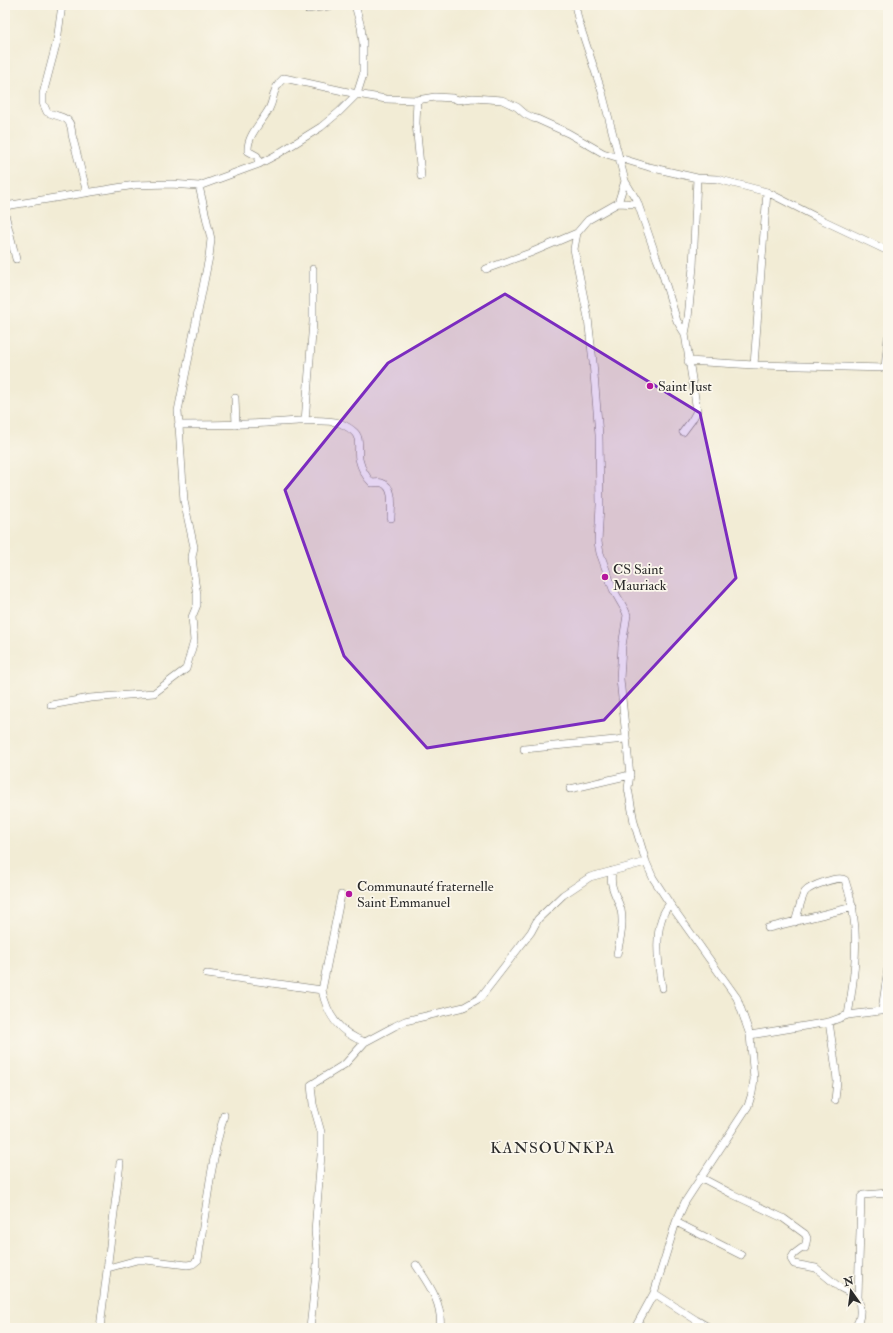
<svg xmlns="http://www.w3.org/2000/svg" width="893" height="1333" viewBox="0 0 893 1333" font-family="'IM FELL Double Pica',serif">
<style>
.lines{fill:none;stroke-linecap:round;stroke-linejoin:round}
.minor-casing{stroke:#716f66;stroke-width:8}
.minor{stroke:#fff;stroke-width:7}
.marked{fill:#7b2cbf;fill-opacity:0.2;stroke:#7b2cbf;stroke-width:3;stroke-linejoin:round}
.poi-dot{fill:#b5179e;stroke:#fbf7ec;stroke-width:1.5}
.labels{text-anchor:middle;stroke-width:3.5;stroke-linejoin:round;paint-order:stroke}
.poi-label{font-size:14px;fill:#2b2b2b;stroke:#fbf7ec;text-anchor:start}
.quarter-label{font-size:16px;letter-spacing:1px;fill:#2b2b2b;stroke:#fbf7ec}
</style>
<rect width="100%" height="100%" fill="#fbf7ec"/>
<filter id="ink" filterUnits="userSpaceOnUse"><feTurbulence type="fractalNoise" baseFrequency=".025" numOctaves="2"/><feDisplacementMap in="SourceGraphic" scale="8" xChannelSelector="R" yChannelSelector="G"/><feConvolveMatrix kernelMatrix="1 2 1 2 8 2 1 2 1" color-interpolation-filters="sRGB"/></filter>
<filter id="wash" filterUnits="userSpaceOnUse"><feTurbulence type="fractalNoise" baseFrequency=".012" numOctaves="4" result="noise"/><feDisplacementMap in="SourceGraphic" scale="16" xChannelSelector="R" yChannelSelector="G"/><feGaussianBlur stdDeviation="0.9" result="paint"/><feColorMatrix in="noise" values="0 0 0 0 0 0 0 0 0 0 0 0 0 0 0 0 0 1.4 0 .05"/><feComposite in="paint" operator="in"/></filter>
<g filter="url(#wash)">
<rect width="100%" height="100%" fill="#f2ecd5"/>
</g>
<g filter="url(#ink)">
<g class="lines">
<g class="minor-casing">
<path id="minor" d="M62 5 57 41 43 94V103L47 112C62 119 71 114 72 135L87 193
M304 5 307 9 337 5
M575 5 579 23 602 92 625 181 637 201 657 259 661 269 677 321 685 334
M417 100 416 123 421 176
M259 164 257 156 248 151C247 135 262 122 269 109 275 97 272 88 284 78L357 94 386 99 417 100 435 97 453 98 458 100 473 98 502 100 517 107 525 114 533 118 537 119 568 133 603 153 649 167 697 178 717 179 767 192 816 217 888 251
M618 203 625 181
M5 206 135 185 171 184 199 186 259 164 276 155 321 127 339 112 357 94 363 75V43L361 27 355 5
M5 214 16 259
M577 233 574 249 588 318 593 362 599 435 600 505 598 542 600 553 613 589 625 610 627 615 622 646 620 679 630 775 628 788 634 822 646 862 653 878 670 904 737 998 750 1035 754 1079 752 1093 748 1106 685 1202 676 1222 654 1293 635 1328
M486 269 530 253 577 233 588 220 618 203 638 204
M688 361 754 365 888 368
M754 365 767 192
M885 368 888 338
M235 398 236 425
M305 421 313 322V269
M178 425C208 425 237 425 267 423 287 422 321 418 340 423 342 424 351 429 353 431 362 437 357 450 359 459 361 468 366 477 372 483 375 483 379 482 382 483 395 487 391 508 391 518
M683 432 692 420 697 411 685 334 688 318 693 267 697 178
M51 705 90 698 154 693 186 669 194 641 192 617 197 605V594L195 583 192 557 194 547 184 501 178 411 209 257 211 239 199 186
M524 749 625 739
M570 789 630 775
M612 871C609 889 617 895 621 910 624 925 620 939 617 954
M341 895 322 990C327 1015 339 1033 365 1042
M795 922C798 914 801 898 805 892 810 886 839 875 845 880 861 924 856 969 848 1015
M768 928 853 907
M207 974 322 990
M662 988C658 965 652 923 670 904
M882 1010 888 968
M829 1022 836 1070 837 1081 835 1100
M750 1035 829 1022 848 1015 888 1010
M700 1177 732 1194 783 1218 805 1234 807 1238 805 1248H802L794 1254 791 1259 794 1264 816 1268 839 1287 858 1297C861 1308 862 1320 854 1328
M676 1222 741 1255
M416 1265C429 1285 443 1303 440 1328
M108 1268 137 1260H146L187 1265 193 1264 198 1260 210 1180 217 1142 224 1115
M654 1293 696 1320 710 1328
M858 1297 861 1197 863 1195 888 1193
M100 1328C107 1273 113 1218 120 1163
M310 1328 317 1265V1251L315 1231 321 1155V1132L313 1104 311 1085 345 1064 365 1042 395 1026 405 1021 464 1007 480 998 531 932 538 919 563 895 590 877 646 862
M886 1328H888"/>
</g>
<use href="#minor" class="minor"/>
</g>
</g>
<path class="marked" d="M505 294 700 413 736 578 604 720 427 748 344 656 285 490 388 363Z"/>
<g class="poi-dot">
<circle cx="650" cy="386" r="4"/>
<circle cx="605" cy="577" r="4"/>
<circle cx="349" cy="894" r="4"/>
</g>
<g class="labels">
<g class="poi-label">
<text x="658" y="391">Saint Just</text>
<text x="613" y="574">CS Saint<tspan x="613" dy="16">Mauriack</tspan></text>
<text x="357" y="891">Communauté fraternelle<tspan x="357" dy="16">Saint Emmanuel</tspan></text>
</g>
<g class="quarter-label">
<text x="553" y="1153">KANSOUNKPA</text>
</g>
</g>
<rect width="893" height="1333" fill="none" stroke="#fbf7ec" stroke-width="20"/>
<g transform="translate(851 1291) rotate(346)" stroke="#fbf7ec" stroke-width="3" paint-order="stroke">
<path d="M0-3L7 15L0 10L-7 15Z" fill="#2b2b2b"/>
<text y="-6" font-size="11" font-weight="bold" text-anchor="middle" fill="#2b2b2b">N</text>
</g>
</svg>
